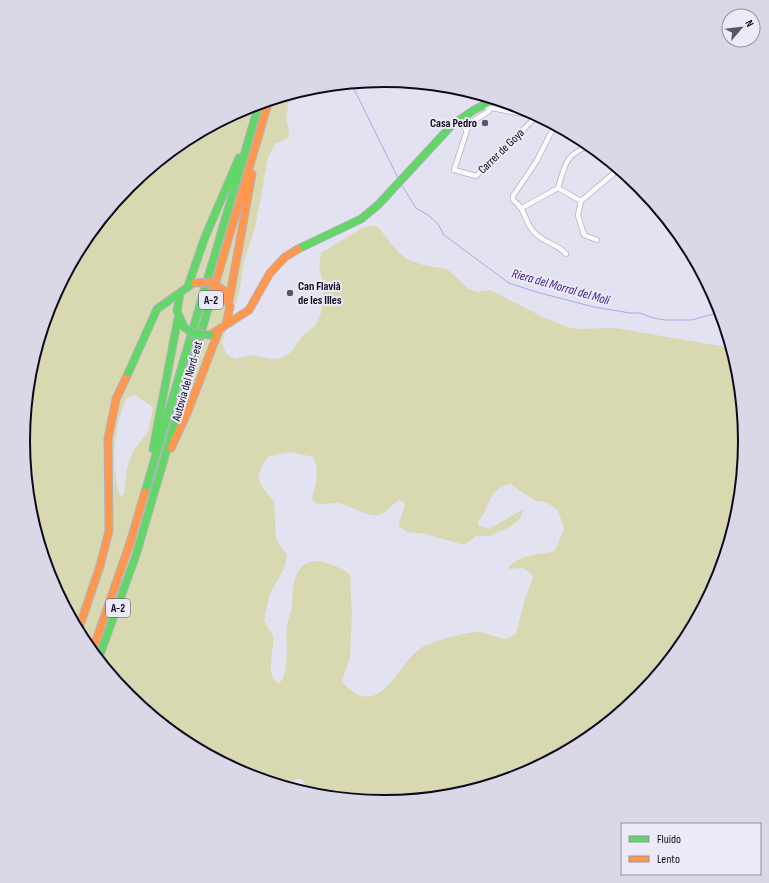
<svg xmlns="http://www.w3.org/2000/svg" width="769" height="883" viewBox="0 0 769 883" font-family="'Sofia Sans Condensed',sans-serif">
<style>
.green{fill:#d8d9b1;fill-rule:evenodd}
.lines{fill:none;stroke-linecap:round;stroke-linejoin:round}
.stream{stroke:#b0a5ea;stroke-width:1}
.street-casing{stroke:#b3b0c2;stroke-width:6}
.fast-casing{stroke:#b3b0c2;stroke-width:9}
.slow-casing{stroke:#b3b0c2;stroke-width:9}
.street{stroke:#fbfbfd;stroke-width:4.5}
.fast{stroke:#63d668;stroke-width:7}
.slow{stroke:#ff974d;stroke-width:7}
.fast-bridge-casing{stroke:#b3b0c2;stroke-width:9;stroke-linecap:butt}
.slow-bridge-casing{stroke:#b3b0c2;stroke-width:9;stroke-linecap:butt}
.fast-bridge{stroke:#63d668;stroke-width:7}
.slow-bridge{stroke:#ff974d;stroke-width:7}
.poi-dot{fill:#585568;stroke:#eceaf8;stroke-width:1.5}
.labels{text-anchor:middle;stroke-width:4;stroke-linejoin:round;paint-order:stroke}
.shield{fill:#eceaf8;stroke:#504c5f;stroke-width:1}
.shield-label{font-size:11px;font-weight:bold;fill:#0d091e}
.poi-label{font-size:12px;font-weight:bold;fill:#0d091e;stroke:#eceaf8;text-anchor:end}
.street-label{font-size:12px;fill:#0d091e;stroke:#eceaf8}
.water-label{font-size:13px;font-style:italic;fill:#42208c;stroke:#eceaf8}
.rim{fill:none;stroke:#0d091e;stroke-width:2}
</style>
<rect width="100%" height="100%" fill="#e3e2f0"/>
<path class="green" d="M290 94 286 119 289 132V137L275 144 268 157 255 228 244 261 239 294 222 342 226 354 235 359 252 355 271 359 281 358 290 353 303 335 315 326 321 313 324 288 319 267 321 253 364 227 374 226 378 227 398 252 407 259 423 265 447 269 469 289 477 292 490 290 545 318 567 327 578 329 615 328 732 348 739 371 746 442 739 512 718 580 685 643 640 697 585 742 523 776 455 796 384 803 314 796 311 795 303 781 300 778 290 782 286 787 246 775 183 742 129 697 84 642 50 580 30 512 23 441 30 371 51 303 84 240 129 186 184 141 246 107ZM135 395 153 407 148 432 133 451 127 469 124 494 120 496C110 466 114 428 126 399ZM291 452 313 457C320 471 316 484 312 499 319 509 327 502 337 503 346 504 371 518 379 515 387 512 392 504 399 500L404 503 405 507 399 521V526L407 532 426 534 464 545 476 536H490L510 527 519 520 524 509 489 529 479 526 478 522C490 508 488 487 511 484L523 493 536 501 546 502 558 510 564 529 555 551C540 555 517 554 508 569L523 568 531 574 533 578 525 598 516 634 507 639C497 638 487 632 477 632 466 632 430 642 421 648 402 659 386 706 359 695 352 692 346 687 342 681L350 657 352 613 350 575C346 570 329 563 323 562 295 557 293 583 292 604 292 611 288 618 287 625 285 639 291 676 278 684 264 672 275 652 273 637 272 631 266 626 264 620L270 594 284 568 287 555 276 539 274 501 262 487 258 477 263 464 269 456Z"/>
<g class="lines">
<path class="stream" d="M351 83 398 178
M401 184 416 208 428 215 438 224 444 235 509 283 536 292 594 307 630 313H640L653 318 665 320H691L721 312"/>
<g class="street-casing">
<path id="street" d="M486 107 541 117
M489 111 469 124 454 170 476 176 537 116
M555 125 536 162 513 196V200C527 210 524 223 535 233 544 243 558 244 566 254
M466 131 464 124 467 115
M558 188C566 163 564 156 590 145
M522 208 558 188 581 201
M597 240 584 235 578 215 581 201 619 169"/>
</g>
<g class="fast-casing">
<path id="fast" d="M298 249 361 219 378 205 452 125 474 110 495 99
M188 286 205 237 239 158
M180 294 177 311 184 327
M126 378 157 309 192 284
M153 449 178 318
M145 492 259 104
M98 660 136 555 210 302"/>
</g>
<g class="slow-casing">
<path id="slow" d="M223 290 230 307 226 324
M229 301 252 174
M210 302 269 100
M210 335 249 310 270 273 285 257 298 249
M171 448 188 411 219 330
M78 631 100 566 109 531 108 439 116 399 126 378
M92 652 130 543 145 492"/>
</g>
<use href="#street" class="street"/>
<use href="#fast" class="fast"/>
<use href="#slow" class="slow"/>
<g class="fast-bridge-casing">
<path id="fast-bridge" d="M184 327 192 333 210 335"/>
</g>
<g class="slow-bridge-casing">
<path id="slow-bridge" d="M195 283 211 282 223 290"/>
</g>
<use href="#fast-bridge" class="fast-bridge"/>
<use href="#slow-bridge" class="slow-bridge"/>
</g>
<g class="poi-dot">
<circle cx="485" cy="123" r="4"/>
<circle cx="290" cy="293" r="4"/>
</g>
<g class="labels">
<g class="shield">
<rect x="199" y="291" width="24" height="18" rx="3"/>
<rect x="106" y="599" width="24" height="18" rx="3"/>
</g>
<g class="shield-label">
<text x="211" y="304">A-2</text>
<text x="118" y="612">A-2</text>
</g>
<g class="poi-label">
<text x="477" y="127">Casa Pedro</text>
<text x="298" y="290" text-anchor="start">Can Flavià<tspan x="298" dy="14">de les Illes</tspan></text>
</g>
<g class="street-label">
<text transform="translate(501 151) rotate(-44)" y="4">Carrer de Goya</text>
<text transform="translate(187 381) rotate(-74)" y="4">Autovia del Nord-est</text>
</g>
<g class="water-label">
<text transform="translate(561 286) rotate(16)" y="5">Riera del Morral del Molí</text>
</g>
</g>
<path d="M0 0H769V883H0ZM30 441a354 354 0 1 1 708 0a354 354 0 1 1-708 0Z" fill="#dad8e7" fill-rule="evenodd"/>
<path class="rim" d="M30 441a354 354 0 1 1 708 0a354 354 0 1 1-708 0Z"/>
<rect x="621" y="823" width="140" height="52" fill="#eceaf8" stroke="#9390a1"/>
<rect x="629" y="836" width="20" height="6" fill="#63d668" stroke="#9390a1"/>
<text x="657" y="843" font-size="12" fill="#0d091e">Fluido</text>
<rect x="629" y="856" width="20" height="6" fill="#ff974d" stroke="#9390a1"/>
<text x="657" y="863" font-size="12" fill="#0d091e">Lento</text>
<g transform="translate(741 28) rotate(62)"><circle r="19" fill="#eceaf8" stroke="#9390a1"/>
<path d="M0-3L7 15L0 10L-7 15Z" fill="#585568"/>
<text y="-6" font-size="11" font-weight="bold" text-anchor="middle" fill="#0d091e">N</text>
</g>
</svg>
